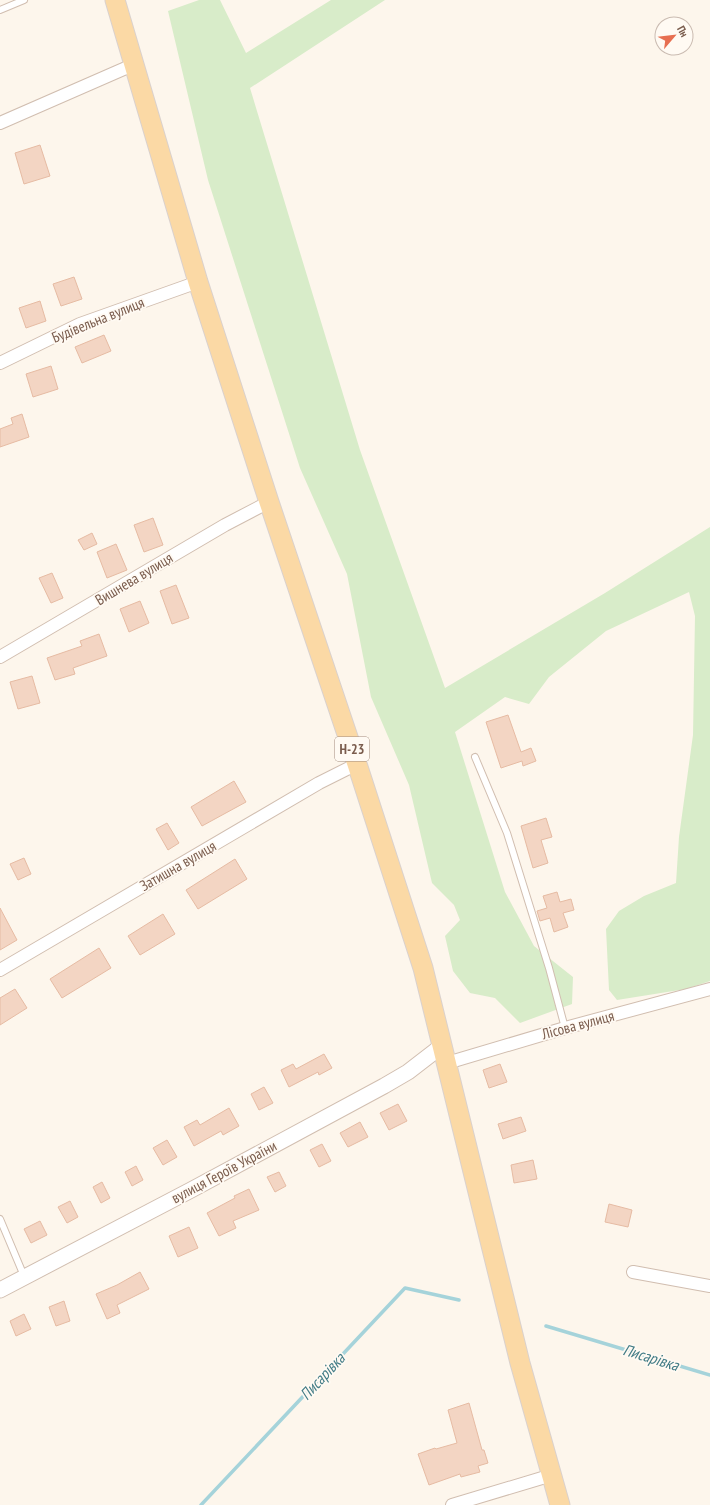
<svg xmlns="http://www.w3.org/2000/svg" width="710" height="1505" viewBox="0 0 710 1505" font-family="'PT Sans Narrow',sans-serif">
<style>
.green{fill:#d8ecc9}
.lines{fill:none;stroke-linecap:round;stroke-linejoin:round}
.stream{stroke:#a5d3da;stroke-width:3.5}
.building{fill:#f3d5c3;stroke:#e6bba3}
.service-casing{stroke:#d1beb0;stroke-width:8}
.minor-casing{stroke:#d1beb0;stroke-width:14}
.tertiary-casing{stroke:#d1beb0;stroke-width:17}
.primary-casing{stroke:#dad1cd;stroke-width:21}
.service{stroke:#fff;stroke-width:6}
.minor{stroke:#fff;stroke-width:12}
.tertiary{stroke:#fff;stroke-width:15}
.primary{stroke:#fbd9a5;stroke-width:19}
.labels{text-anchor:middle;stroke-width:3.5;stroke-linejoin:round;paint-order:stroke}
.shield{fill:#fffaf3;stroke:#a28b7f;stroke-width:1}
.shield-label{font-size:14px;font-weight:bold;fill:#7a5c4d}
.street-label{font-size:15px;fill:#7a5c4d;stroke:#fffaf3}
.water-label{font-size:16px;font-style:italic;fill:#437c86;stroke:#fffaf3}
</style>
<rect width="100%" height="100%" fill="#fdf6ec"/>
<path class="green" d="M199 0H220L246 53 331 0H385L250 88 360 450 445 688 605 593 710 527V981L686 989 617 1000 609 990 606 929 619 911 644 896 676 883 679 837 693 735 695 616 689 592 606 631 549 677 529 704 505 697 455 732 505 892 534 946 573 977 572 1004 520 1023 495 998 470 993 453 971 445 936 460 920 454 905 432 883 409 785 371 697 347 574 300 468 208 180 168 11Z"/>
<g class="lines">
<path class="stream" d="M546 1326 710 1375
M201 1505 405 1288 459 1300"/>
</g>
<path class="building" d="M40 145 50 176 24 184 15 153Z
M74 277 82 299 61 306 53 284Z
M40 301 46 321 26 328 19 308Z
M104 335 111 351 82 363 75 347Z
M51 366 58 389 33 397 26 374Z
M22 414 29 437 0 447V429L13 424 11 418Z
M153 518 163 545 144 552 134 525Z
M92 533 97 544 84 550 78 540Z
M116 544 127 570 107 578 97 552Z
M52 573 63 598 51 603 39 578Z
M176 585 189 618 172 624 160 591Z
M140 601 149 623 129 632 120 609Z
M99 634 107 656 73 668 75 674 55 680 47 658 82 646 80 641Z
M32 676 40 703 18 709 10 682Z
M508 715 521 752 531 748 536 761 523 766 522 761 501 768 486 722Z
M234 781 246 802 202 826 191 807Z
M546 818 552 837 541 840 548 863 533 868 521 826Z
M167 823 179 843 168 850 156 829Z
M24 858 31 874 18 880 10 864Z
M235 859 247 879 198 909 186 890Z
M557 892 560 902 571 899 574 910 563 913 568 927 554 932 550 918 540 921 537 911 547 908 543 896Z
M0 908 17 940 0 950Z
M163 914 175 934 140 955 128 936Z
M99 948 111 968 62 998 50 979Z
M15 989 27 1008 0 1025V998Z
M324 1054 332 1068 319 1075 318 1072 289 1087 281 1070 293 1064 296 1069Z
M500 1064 507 1082 489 1088 483 1070Z
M264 1087 273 1103 259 1110 251 1094Z
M398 1104 407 1121 389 1130 380 1113Z
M229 1108 239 1126 223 1135 221 1131 194 1146 184 1127 197 1120 200 1125Z
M521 1117 526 1131 503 1139 498 1124Z
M360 1122 368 1137 348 1147 340 1133Z
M167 1140 177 1157 163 1165 153 1148Z
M322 1144 331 1161 319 1167 310 1150Z
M533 1160 537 1179 514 1183 511 1165Z
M136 1166 143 1180 132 1186 125 1172Z
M279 1172 286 1186 275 1192 267 1177Z
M102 1182 110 1198 101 1203 93 1187Z
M249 1189 259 1210 233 1221 236 1228 219 1236 207 1213 235 1198 234 1196Z
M70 1201 78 1217 67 1223 58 1207Z
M609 1204 632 1210 628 1227 605 1222Z
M40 1221 47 1235 31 1243 24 1229Z
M189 1227 198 1248 178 1257 169 1236Z
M140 1272 149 1289 117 1305 120 1313 107 1319 96 1294 117 1285Z
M64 1301 70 1321 56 1326 49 1307Z
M24 1314 31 1329 16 1336 10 1321Z
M469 1403 482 1450H484L488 1463 478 1466 480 1472 461 1477 460 1474 429 1485 418 1454 435 1448 436 1449 457 1443 448 1410Z"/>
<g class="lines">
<g class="service-casing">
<path id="service" d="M0 10 24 0
M475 757 507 833 549 968 565 1028
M0 1219 24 1276"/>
</g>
<g class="minor-casing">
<path id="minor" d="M0 123 135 64
M0 363 80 324 198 282
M0 657 225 525 269 502
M0 970 319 783 357 764
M447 1063 565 1028 710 989
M633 1272 710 1286
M452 1505 552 1475"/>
</g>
<g class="tertiary-casing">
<path id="tertiary" d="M0 1290 191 1190 384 1086 408 1072 443 1045"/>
</g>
<g class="primary-casing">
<path id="primary" d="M115 0 198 282 269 502 357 764 423 968 520 1363 560 1505"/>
</g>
<use href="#service" class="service"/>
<use href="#minor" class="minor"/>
<use href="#tertiary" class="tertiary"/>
<use href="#primary" class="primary"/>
</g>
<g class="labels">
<rect class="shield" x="335" y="737" width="34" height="24" rx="3"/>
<g class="shield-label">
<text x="352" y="754">Н-23</text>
</g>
<g class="street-label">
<text transform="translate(98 320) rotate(-22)" y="5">Будівельна вулиця</text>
<text transform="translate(134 579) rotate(-31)" y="5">Вишнева вулиця</text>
<text transform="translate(178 866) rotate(-30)" y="5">Затишна вулиця</text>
<text transform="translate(578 1025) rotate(-15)" y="5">Лісова вулиця</text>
<text transform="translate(224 1172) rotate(-28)" y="5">вулиця Героїв України</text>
</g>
<g class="water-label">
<text transform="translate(651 1357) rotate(17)" y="6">Писарівка</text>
<text transform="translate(322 1376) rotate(-47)" y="6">Писарівка</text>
</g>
</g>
<g transform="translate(674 36) rotate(62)"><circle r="19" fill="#fffaf3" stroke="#cabbb1"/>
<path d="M0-3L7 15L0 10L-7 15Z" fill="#e76f51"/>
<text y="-6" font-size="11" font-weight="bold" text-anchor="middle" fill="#7a5c4d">Пн</text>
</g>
</svg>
